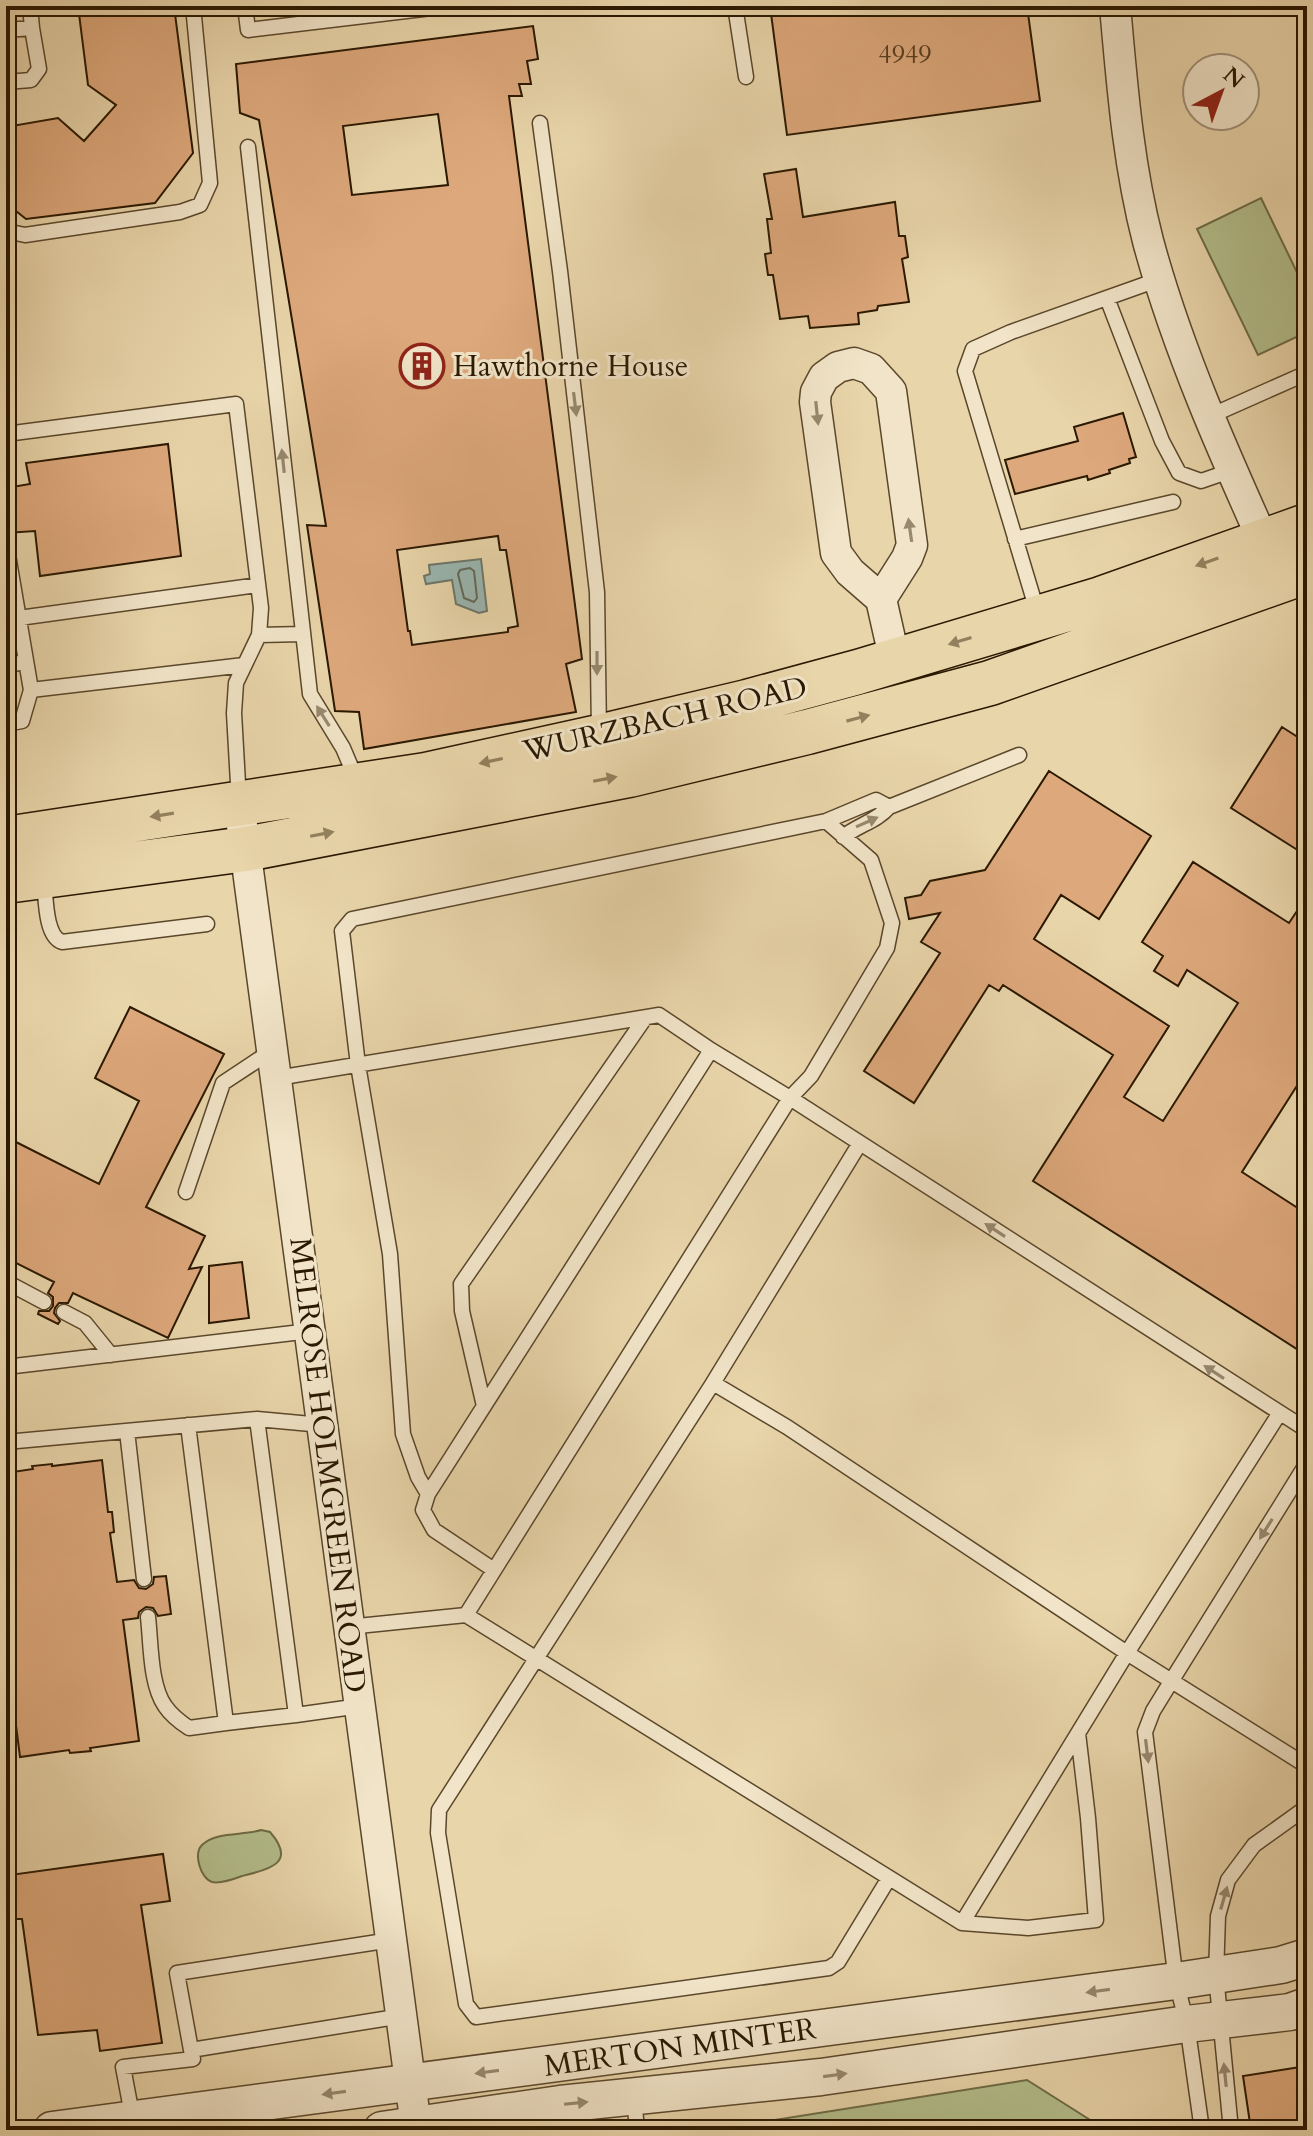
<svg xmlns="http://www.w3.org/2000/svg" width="1313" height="2136" viewBox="0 0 1313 2136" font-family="Cardo,serif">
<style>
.park{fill:#b3be8b;stroke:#6e6b46;stroke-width:2}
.water{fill:#9ab7b2;stroke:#6d776b;stroke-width:2}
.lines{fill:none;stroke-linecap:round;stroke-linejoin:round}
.shore{stroke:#62685a;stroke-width:2}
.building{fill:#dda87b;stroke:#2a1801;stroke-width:2;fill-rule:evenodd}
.service-casing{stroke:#5a472b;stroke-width:17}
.minor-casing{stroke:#5a472b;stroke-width:33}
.tertiary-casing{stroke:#5a472b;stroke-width:39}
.primary-casing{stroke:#2a1801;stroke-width:47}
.service{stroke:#f1e4c8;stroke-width:14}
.minor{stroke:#f1e4c8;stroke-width:30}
.tertiary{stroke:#f1e4c8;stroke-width:36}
.primary{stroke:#e9d5aa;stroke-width:44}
.oneway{fill:#97886e}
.oneway2{fill:#93805e}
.labels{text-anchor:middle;stroke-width:6;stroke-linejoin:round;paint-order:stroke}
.number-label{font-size:26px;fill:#573c20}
.poi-label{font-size:30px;fill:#2a1801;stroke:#f1e4c8;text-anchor:start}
.street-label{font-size:30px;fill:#2a1801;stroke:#f1e4c8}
</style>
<rect width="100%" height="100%" fill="#e9d5aa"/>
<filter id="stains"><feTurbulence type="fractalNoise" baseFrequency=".0025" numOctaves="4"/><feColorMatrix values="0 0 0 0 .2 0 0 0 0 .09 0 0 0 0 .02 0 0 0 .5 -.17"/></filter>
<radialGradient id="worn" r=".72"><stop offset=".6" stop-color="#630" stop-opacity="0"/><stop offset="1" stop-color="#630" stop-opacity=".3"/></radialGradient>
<path class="park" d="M1261 198 1307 293V332L1258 355 1197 229Z
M261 1830 270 1832C297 1863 270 1869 242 1876 234 1879 221 1884 212 1882 201 1879 193 1854 202 1845 217 1831 243 1836 261 1830Z
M1027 2080 1106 2130H712Z"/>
<path class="water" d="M481 559 487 611 479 613 456 604 452 580 426 584 424 576 430 574 429 565Z"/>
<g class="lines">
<path class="shore" d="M470 568 474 571 477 598 474 602 464 598 458 574 460 570Z"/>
</g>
<path class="building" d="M78 6H174L193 153 155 203 26 219 6 203V127L58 118 84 141 116 105 88 85Z
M770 6H1027L1040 101 787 135Z
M533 26 538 59 527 61 531 84H519L522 96H509L582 659 566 664 576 712 364 749 359 712 335 711 307 525 326 526 259 120 240 113 236 64ZM438 114 448 185 352 195 343 126ZM498 536 500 550H506L518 626 508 628V632L412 645 410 631H408L397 550Z
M796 169 803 217 895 202 899 236H905L908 257 902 259 909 302 878 306 877 310 858 313 859 324 810 328 808 316 780 319 773 275H768L765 254 771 253 767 219H772L764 174Z
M1123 413 1136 457 1129 459 1130 463 1109 470 1110 473 1088 480 1087 476 1015 494 1005 460 1078 441 1074 427Z
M168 444 181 556 40 576 35 531 6 533V488L30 484 26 463Z
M1282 727 1307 743V856L1231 808Z
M1049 771 1151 836 1099 919 1061 895 1034 939 1169 1026 1124 1097 1163 1121 1238 1003 1187 970 1178 986 1154 971 1163 956 1142 942 1193 862 1289 923 1307 896V1070L1242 1172 1307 1214V1340L1300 1351 1033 1181 1113 1055 1003 985 999 991 989 985 914 1103 864 1071 940 953 921 942 940 913 909 919 905 898 921 895 930 881 985 870Z
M130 1007 224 1054 146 1207 205 1236 189 1269 202 1267 168 1338 73 1293 68 1303H59L55 1308 54 1313 60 1321 58 1324 38 1314 39 1311H49L53 1306V1297L48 1293 54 1282 6 1258V1137L99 1184 139 1101 95 1078Z
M242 1262 249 1318 209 1323V1266Z
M102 1460 108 1512H112L114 1532 110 1533 117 1582 134 1580 139 1588 146 1589 153 1584 154 1577 166 1576 171 1614 158 1616 153 1608 146 1607 139 1612 138 1618 123 1620 139 1741 90 1748 91 1751 70 1753 69 1750 20 1757 6 1647V1473L33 1469 32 1466 52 1464V1466Z
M163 1854 170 1901 141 1905 162 2043 100 2051 97 2030 38 2035 22 1919H13L10 1875Z
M1307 2066V2130H1251L1243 2076Z"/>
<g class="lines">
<g class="service-casing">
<path id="service" d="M245 6 248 30 448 6
M735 6 746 77
M6 30 32 28 30 6
M6 82 31 80 39 69 32 28
M540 123 560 271 597 592 599 733
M248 147 310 694 343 748 357 781
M6 231 25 235 180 212 200 205 210 183 193 6
M1107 298 1162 441 1179 473 1201 481 1233 470
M1210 416 1307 373
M6 434 236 404 261 608 259 635 236 683 234 713 239 801
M1015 539 1173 502
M6 543 31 690 244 665
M1038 614 965 371 973 349 1011 332 1160 279
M19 618 258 585
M259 635 303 634
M6 665 26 662
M6 724 22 721 31 690
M6 808 9 836
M826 821 876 800 889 807
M843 837C858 825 877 821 889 807L1019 755
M44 880C46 898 45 936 62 942L207 924
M277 1078 659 1015 711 1050
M186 1192 223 1083 273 1050
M6 1285H12L44 1302
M64 1312 85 1323 111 1355
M6 1367 310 1331
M713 1383 860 1143
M484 1406 462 1311 461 1284 645 1018
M257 1419 296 1715 360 1706
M188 1425 226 1723 296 1715
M127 1431 144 1579
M6 1442 257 1419 322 1425
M428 1494 418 1477 403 1434 390 1254 358 1065 342 931 352 919 826 821 871 860 892 923 887 948 811 1076 790 1098 466 1615
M494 1570 434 1530 423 1510 428 1494 711 1050 790 1098 1307 1430
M148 1617C151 1643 150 1685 165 1706 171 1715 180 1722 189 1728L226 1723
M348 1627 466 1615 962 1923 1127 1653 1279 1414
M889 1878 838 1962 829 1968 476 2017 466 2004 438 1833 439 1810 713 1383 787 1427 1127 1653 1307 1766
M962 1923 1028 1928 1096 1920 1088 1818 1078 1733
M391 1940 177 1973 191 2050 402 2016
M634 2097 637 2130
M133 2120 123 2067 193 2059 191 2050
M1202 2130 1187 2024 1176 1981 1145 1732 1153 1711 1172 1680 1307 1463
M1231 2130 1216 1975 1218 1916 1228 1880 1254 1845 1307 1807"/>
</g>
<g class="minor-casing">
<path id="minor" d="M1115 6C1122 84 1128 164 1148 241 1177 349 1225 456 1271 558
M881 599 907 558 912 545 891 391 871 369 854 363 838 367 824 377 816 392 815 402 836 553 850 572 881 599 895 661
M239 803 416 2126"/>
</g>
<g class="tertiary-casing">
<path id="tertiary" d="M52 2130 1176 1981 1281 1965 1307 1957
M382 2130 560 2104 821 2077 1187 2024 1290 2012 1307 2006"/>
</g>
<g class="primary-casing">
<path id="primary" d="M6 839 426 775 599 737 747 702 858 672 1101 599 1307 526
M6 881 246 849 629 775 807 732 990 683 1307 571"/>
</g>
<use href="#service" class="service"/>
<use href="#minor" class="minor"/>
<use href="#tertiary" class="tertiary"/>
<use href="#primary" class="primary"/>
</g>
<defs><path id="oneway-solid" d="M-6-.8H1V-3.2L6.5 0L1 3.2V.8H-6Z" transform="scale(2)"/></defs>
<g class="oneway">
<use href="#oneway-solid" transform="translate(575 404) rotate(83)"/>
<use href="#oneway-solid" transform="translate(817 413) rotate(84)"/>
<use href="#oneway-solid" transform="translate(283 461) rotate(-96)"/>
<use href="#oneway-solid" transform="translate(910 530) rotate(-98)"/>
<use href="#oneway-solid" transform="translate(597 663) rotate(90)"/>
<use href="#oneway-solid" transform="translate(323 716) rotate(-122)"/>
<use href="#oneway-solid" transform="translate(867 822) rotate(-24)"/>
<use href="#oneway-solid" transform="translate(995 1230) rotate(-147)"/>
<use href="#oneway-solid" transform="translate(1214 1372) rotate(-147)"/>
<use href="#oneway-solid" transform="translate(1266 1529) rotate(122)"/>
<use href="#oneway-solid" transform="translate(1147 1751) rotate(83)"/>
<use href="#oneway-solid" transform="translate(1224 1898) rotate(-74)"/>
<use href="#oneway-solid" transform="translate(1098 1991) rotate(172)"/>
<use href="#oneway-solid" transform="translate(487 2072) rotate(172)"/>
<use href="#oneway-solid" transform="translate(835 2075) rotate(-8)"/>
<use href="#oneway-solid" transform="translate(1225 2075) rotate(-96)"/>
<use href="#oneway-solid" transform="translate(334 2093) rotate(172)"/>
<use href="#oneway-solid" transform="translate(576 2103) rotate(-6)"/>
</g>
<g class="oneway2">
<use href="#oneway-solid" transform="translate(1207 562) rotate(161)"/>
<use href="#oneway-solid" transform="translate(960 641) rotate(163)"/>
<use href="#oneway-solid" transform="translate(858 718) rotate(-15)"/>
<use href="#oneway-solid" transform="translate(491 761) rotate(168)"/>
<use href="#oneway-solid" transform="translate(605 779) rotate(-11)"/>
<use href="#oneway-solid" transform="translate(162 815) rotate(171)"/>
<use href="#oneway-solid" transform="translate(322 834) rotate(-11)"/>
</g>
<defs>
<g id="building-ring" transform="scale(2.3)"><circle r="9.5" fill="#f1e4c8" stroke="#8f2418" stroke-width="1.5"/><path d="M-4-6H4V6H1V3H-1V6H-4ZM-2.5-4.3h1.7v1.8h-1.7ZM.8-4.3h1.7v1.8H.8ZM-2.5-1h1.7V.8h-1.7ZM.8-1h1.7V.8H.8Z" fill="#8f2418"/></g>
</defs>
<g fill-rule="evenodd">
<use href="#building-ring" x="422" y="366"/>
</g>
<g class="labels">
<g class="number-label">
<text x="905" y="63">4949</text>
</g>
<g class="poi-label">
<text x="453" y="376">Hawthorne House</text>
</g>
<g class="street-label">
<text transform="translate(665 719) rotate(-13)" y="10">WURZBACH ROAD</text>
<text transform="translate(328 1465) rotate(83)" y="10">MELROSE HOLMGREEN ROAD</text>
<text transform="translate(680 2047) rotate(-8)" y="10">MERTON MINTER</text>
</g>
</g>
<rect width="1313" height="2136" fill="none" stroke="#e9d5aa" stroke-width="32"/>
<rect x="8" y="8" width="1297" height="2120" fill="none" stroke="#2a1801" stroke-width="4"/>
<rect x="16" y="16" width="1281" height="2104" fill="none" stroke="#2a1801" stroke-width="2"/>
<g transform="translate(1221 92) rotate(41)"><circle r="38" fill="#f1e4c8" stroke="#a19278" stroke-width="2"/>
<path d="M0-6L14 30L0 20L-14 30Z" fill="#8f2418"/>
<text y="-12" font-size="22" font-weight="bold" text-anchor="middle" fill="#2a1801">N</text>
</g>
<rect width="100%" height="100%" filter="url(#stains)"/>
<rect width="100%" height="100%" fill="url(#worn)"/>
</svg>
